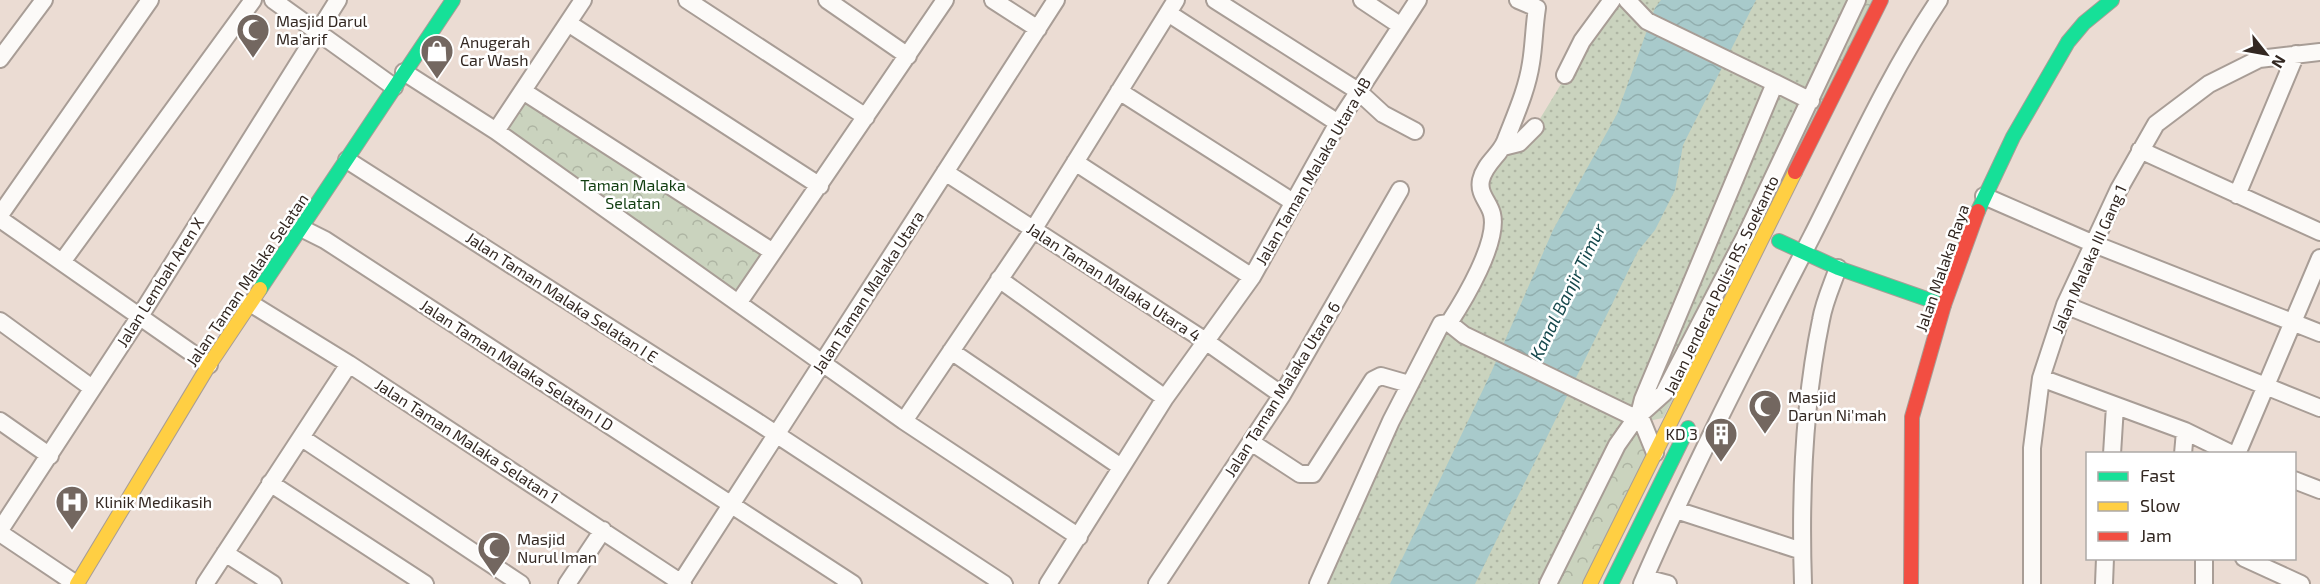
<svg xmlns="http://www.w3.org/2000/svg" width="2320" height="584" viewBox="0 0 2320 584" font-family="'Exo 2',sans-serif">
<style>
.grass{fill:url(#grass-dots)}
.park{fill:url(#park-crowns)}
.water{fill:url(#water-waves)}
.lines{fill:none;stroke-linecap:round;stroke-linejoin:round}
.street-casing{stroke:#a89d96;stroke-width:20}
.fast-casing{stroke:#a89d96;stroke-width:16}
.slow-casing{stroke:#a89d96;stroke-width:16}
.jam-casing{stroke:#a89d96;stroke-width:16}
.street{stroke:#fcfaf8;stroke-width:16}
.fast{stroke:#16e098;stroke-width:14}
.slow{stroke:#ffcf43;stroke-width:14}
.jam{stroke:#f24e42;stroke-width:14}
.labels{text-anchor:middle;stroke-width:5;stroke-linejoin:round;paint-order:stroke}
.poi-label{font-size:16px;fill:#332822;stroke:#fff;text-anchor:start}
.street-label{font-size:16px;fill:#332822;stroke:#fff}
.park-label{font-size:16px;fill:#123f12;stroke:#fff}
.water-label{font-size:18px;font-style:italic;fill:#16484c;stroke:#fff}
</style>
<defs>
<pattern id="grass-dots" width="8" height="8" patternUnits="userSpaceOnUse" patternTransform="scale(1.5)"><rect width="8" height="8" fill="#cad3be"/><path d="M2 2h.1M6 6h.1" fill="none" stroke="#aeb5a3" stroke-width="1.8" stroke-linecap="round"/></pattern>
<pattern id="park-crowns" width="20" height="18" patternUnits="userSpaceOnUse" patternTransform="scale(1.5)"><rect width="20" height="18" fill="#cad3be"/><path d="M2 6a3 3 0 1 1 6 0M12 15a3 3 0 1 1 6 0" fill="none" stroke="#aeb5a3"/></pattern>
<pattern id="water-waves" width="16" height="10" patternUnits="userSpaceOnUse" patternTransform="scale(1.5)"><rect width="16" height="10" fill="#a8cacb"/><path d="M0 5q4-4 8 0t8 0" fill="none" stroke="#91aeae"/></pattern>
</defs>
<rect width="100%" height="100%" fill="#ebdcd3"/>
<path class="grass" d="M1612 0H1857L1746 235 1548 584H1319L1493 230 1481 192 1488 162 1535 127Z"/>
<path class="park" d="M1857 0H1881L1663 418 1643 422 1655 453 1590 584H1548L1617 445 1664 392Z
M527 95 765 255 739 294 501 134Z"/>
<path class="water" d="M1661 0H1756L1683 145 1675 190 1655 230 1638 251 1475 584H1390L1490 375 1553 230 1617 114 1655 8Z"/>
<g class="lines">
<g class="street-casing">
<path id="street" d="M273 0 394 87
M687 0 866 117
M827 0 908 56
M993 0 1038 29
M1215 0 1358 91 1383 114 1415 131
M1362 0 1401 26
M1627 0 1647 21 1775 83 1643 399 1639 415
M1168 13 1338 123
M568 23 820 186
M0 59 44 0
M404 72 496 131 904 421 1079 537
M1565 75 1582 41 1612 0
M1775 83 1811 101
M523 91 773 252
M1119 91 1293 202
M496 131 583 0
M1503 147 1519 143 1535 127
M2140 150 2320 232
M347 160 756 421 1004 584
M1075 162 1252 277
M945 172 1204 340 1282 395
M2237 195 2296 54
M1984 196 2094 244 2320 333
M0 215 150 0
M0 219 209 365
M301 228 325 240 853 584
M62 262 253 0
M999 279 1165 398
M739 302 945 0
M250 303 349 364 683 584
M2065 305 2320 408
M0 321 92 388
M1449 323C1464 300 1499 242 1492 214 1489 202 1478 194 1481 180 1485 163 1499 156 1505 142 1515 116 1527 90 1531 63 1534 45 1534 27 1537 8L1518 0
M951 351 1121 467
M2041 378 2185 431 2232 454
M0 421 50 456
M904 421 1033 230 1176 0
M302 438 521 584
M1251 442 1300 474H1313L1373 380 1381 376 1409 384
M2112 454 2115 406
M2183 454 2185 431
M2237 454 2320 258
M2294 480 2320 490
M270 483 425 584
M1676 510 1802 551
M0 530 140 316 338 0
M0 533 76 584
M225 553 273 584
M2204 558V584
M2244 558 2301 584
M1645 578 1668 584
M205 584 349 364
M567 584 603 530
M680 584 1056 0
M1048 584 1165 398 1252 277 1338 123 1418 0
M1157 584 1282 395 1400 190
M1318 584 1391 421 1441 324 1449 323 1464 335 1642 421 1655 453
M1548 584 1617 445 1636 418 1664 393 1746 235 1857 0
M1642 584C1693 466 1753 351 1812 236 1852 157 1889 74 1939 0
M1803 584C1800 495 1803 407 1821 320 1824 302 1832 285 1838 268
M2032 584V448L2041 378 2065 305 2119 189 2156 124 2209 84 2259 59 2320 52
M2104 584 2105 558"/>
</g>
<g class="fast-casing">
<path id="fast" d="M1978 211 2013 137 2068 42 2084 23 2112 0
M1779 241 1838 268 1944 305
M260 289 453 0
M1611 584 1688 428"/>
</g>
<g class="slow-casing">
<path id="slow" d="M77 584 209 365 260 289
M1590 584 1795 172"/>
</g>
<g class="jam-casing">
<path id="jam" d="M1795 172 1881 0
M1911 584 1912 417 1944 305 1978 211"/>
</g>
<use href="#street" class="street"/>
<use href="#fast" class="fast"/>
<use href="#slow" class="slow"/>
<use href="#jam" class="jam"/>
</g>
<defs>
<g id="mosque-pin" transform="scale(1.725)"><path d="M0 17L-7.5 6A9.5 9.5 0 1 1 7.5 6Z" fill="#736760" stroke="#fff"/><path d="M3.5-4.9A6 6 0 1 0 3.5 4.9A5 5 0 1 1 3.5-4.9Z" fill="#fff"/></g>
<g id="shop-pin" transform="scale(1.725)"><path d="M0 17L-7.5 6A9.5 9.5 0 1 1 7.5 6Z" fill="#736760" stroke="#fff"/><path d="M-5-2.5h2.3a2.7 3.5 0 0 1 5.4 0H5L5.5 6h-11ZM-1.5-2.5h3a1.5 2.3 0 0 0-3 0Z" fill="#fff"/></g>
<g id="building-pin" transform="scale(1.725)"><path d="M0 17L-7.5 6A9.5 9.5 0 1 1 7.5 6Z" fill="#736760" stroke="#fff"/><path d="M-4-6H4V6H1V3H-1V6H-4ZM-2.5-4.3h1.7v1.8h-1.7ZM.8-4.3h1.7v1.8H.8ZM-2.5-1h1.7V.8h-1.7ZM.8-1h1.7V.8H.8Z" fill="#fff"/></g>
<g id="hospital-pin" transform="scale(1.725)"><path d="M0 17L-7.5 6A9.5 9.5 0 1 1 7.5 6Z" fill="#736760" stroke="#fff"/><path d="M-5-5h3v3.5h4V-5h3V5h-3V1.5h-4V5h-3Z" fill="#fff"/></g>
</defs>
<g fill-rule="evenodd">
<use href="#mosque-pin" x="253" y="30"/>
<use href="#shop-pin" x="437" y="51"/>
<use href="#mosque-pin" x="1765" y="406"/>
<use href="#building-pin" x="1721" y="434"/>
<use href="#hospital-pin" x="72" y="502"/>
<use href="#mosque-pin" x="494" y="548"/>
</g>
<g class="labels">
<g class="poi-label">
<text x="276" y="27">Masjid Darul<tspan x="276" dy="18">Ma'arif</tspan></text>
<text x="460" y="48">Anugerah<tspan x="460" dy="18">Car Wash</tspan></text>
<text x="1788" y="403">Masjid<tspan x="1788" dy="18">Darun Ni'mah</tspan></text>
<text x="1698" y="440" text-anchor="end">KD 3</text>
<text x="95" y="508">Klinik Medikasih</text>
<text x="517" y="545">Masjid<tspan x="517" dy="18">Nurul Iman</tspan></text>
</g>
<g class="street-label">
<text transform="translate(1313 171) rotate(-60)" y="6">Jalan Taman Malaka Utara 4B</text>
<text transform="translate(2089 259) rotate(-66)" y="6">Jalan Malaka III Gang 1</text>
<text transform="translate(1942 268) rotate(-71)" y="6">Jalan Malaka Raya</text>
<text transform="translate(247 280) rotate(-56)" y="6">Jalan Taman Malaka Selatan</text>
<text transform="translate(160 282) rotate(-58)" y="6">Jalan Lembah Aren X</text>
<text transform="translate(1114 282) rotate(33)" y="6">Jalan Taman Malaka Utara 4</text>
<text transform="translate(1721 285) rotate(-64)" y="6">Jalan Jenderal Polisi RS. Soekanto</text>
<text transform="translate(868 292) rotate(-57)" y="6">Jalan Taman Malaka Utara</text>
<text transform="translate(562 297) rotate(33)" y="6">Jalan Taman Malaka Selatan I E</text>
<text transform="translate(517 365) rotate(33)" y="6">Jalan Taman Malaka Selatan I D</text>
<text transform="translate(1282 389) rotate(-58)" y="6">Jalan Taman Malaka Utara 6</text>
<text transform="translate(467 441) rotate(33)" y="6">Jalan Taman Malaka Selatan 1</text>
</g>
<g class="park-label">
<text x="633" y="191">Taman Malaka<tspan x="633" dy="18">Selatan</tspan></text>
</g>
<g class="water-label">
<text transform="translate(1568 292) rotate(-64)" y="6">Kanal Banjir Timur</text>
</g>
</g>
<rect x="2086" y="452" width="210" height="108" fill="#ffffff" stroke="#ada9a7" stroke-width="1.5"/>
<rect x="2098" y="472" width="30" height="9" fill="#16e098" stroke="#ada9a7" stroke-width="1.5"/>
<text x="2140" y="482" font-size="18" fill="#332822">Fast</text>
<rect x="2098" y="502" width="30" height="9" fill="#ffcf43" stroke="#ada9a7" stroke-width="1.5"/>
<text x="2140" y="512" font-size="18" fill="#332822">Slow</text>
<rect x="2098" y="532" width="30" height="9" fill="#f24e42" stroke="#ada9a7" stroke-width="1.5"/>
<text x="2140" y="542" font-size="18" fill="#332822">Jam</text>
<g transform="translate(2266 54) rotate(121)" stroke="#ffffff" stroke-width="4.5" paint-order="stroke">
<path d="M0-4.5L10 22L0 15L-10 22Z" fill="#332822"/>
<text y="-9" font-size="16" font-weight="bold" text-anchor="middle" fill="#332822">N</text>
</g>
</svg>
